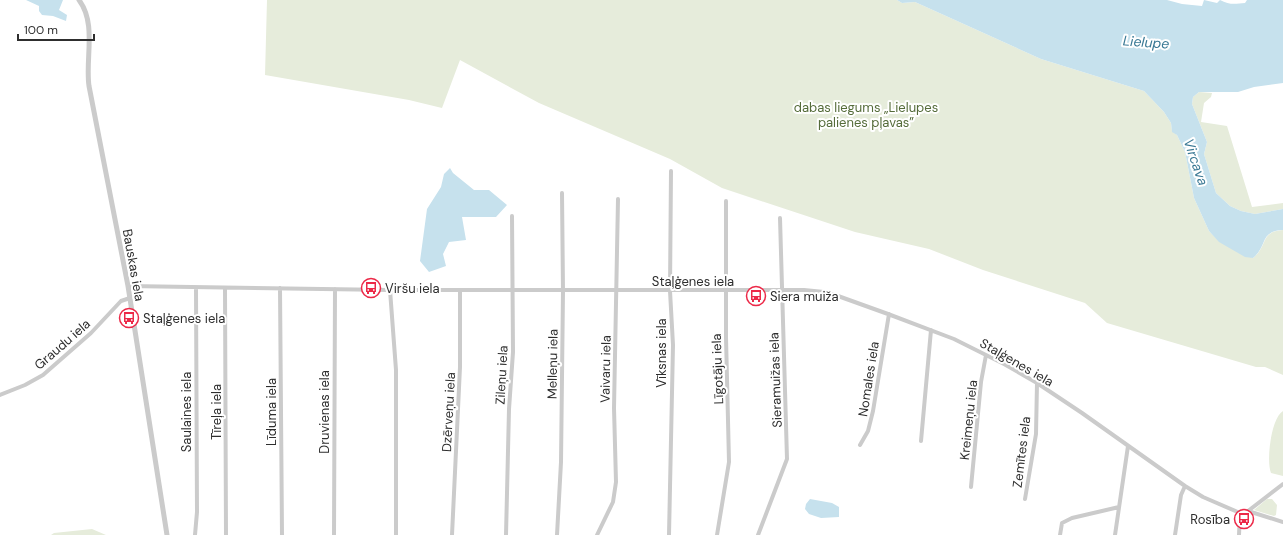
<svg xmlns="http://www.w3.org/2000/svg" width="1283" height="535" viewBox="0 0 1283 535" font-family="'DM Sans',sans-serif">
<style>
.green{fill:#e6ecdb}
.water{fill:#c6e1ed}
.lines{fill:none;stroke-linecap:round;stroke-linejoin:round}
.minor{stroke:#cbcbcb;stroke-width:4}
.tertiary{stroke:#cbcbcb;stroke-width:5}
.labels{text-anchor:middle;stroke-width:4;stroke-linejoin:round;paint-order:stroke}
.park-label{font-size:13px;fill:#556c3a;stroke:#fff}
.street-label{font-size:13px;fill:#2e2e2e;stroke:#fff}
.poi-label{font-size:13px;fill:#2e2e2e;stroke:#fff;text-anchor:start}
.water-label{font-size:14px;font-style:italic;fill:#397894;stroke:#fff}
</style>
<rect width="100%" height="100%" fill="#fff"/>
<path class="green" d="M267 0H897L902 3 915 2 1041 59 1144 91 1164 112 1171 123 1172 131 1177 135 1185 152 1194 198 1209 231 1220 242 1253 258C1268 246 1260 231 1283 230V375L1265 367H1256L1107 323 1085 303 983 270 929 249 855 232 722 188 670 159 539 103 460 60 442 108 409 100 265 75Z
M1199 92 1212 93 1211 97 1204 103 1201 122 1227 126 1252 207 1283 203V209L1255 214 1241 211 1230 206 1216 193 1204 154 1207 142 1192 104 1193 97Z
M1283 411V476L1271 473C1266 461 1271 418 1283 411Z
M1267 499H1272L1277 505 1276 515 1274 516 1254 510Z
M92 529 106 535H51L54 533Z"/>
<path class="water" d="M26 0H63L59 10 67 15 66 21 53 16 42 15 39 11V6Z
M897 0H1167L1182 4 1202 6 1204 0 1217 3 1220 0C1229 5 1235 4 1245 3L1247 0H1283V83L1254 87 1238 92H1199L1193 97 1192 104 1207 142 1204 154 1216 193 1230 206 1241 211 1255 214 1283 209V230C1259 231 1268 246 1253 258L1245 257 1219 242 1209 231 1194 198 1185 152 1177 135 1172 132 1171 123 1164 112 1144 91 1041 59 915 2 902 3Z
M450 168 453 173 474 190H489L507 205 496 217H462L466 240 449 242 443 254 446 266 429 272 420 261 427 209 441 187 444 174Z
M810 499 832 503 839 507V517L821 518 809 514 805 509 806 504Z"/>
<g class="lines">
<path class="minor" d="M128 286 390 290H804L824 292 838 296 888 314 954 339 1004 364 1037 383 1082 413 1185 486 1203 497 1240 513 1248 511 1283 522
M225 288 226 535
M280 288 282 535
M390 290 396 370V535
M0 395 25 385 43 375 91 333 121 301 130 298
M921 441 931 330
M860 445 868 431 873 411 889 314
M971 487 981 382 986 355
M1025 499 1036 434 1037 383
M1248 511 1283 484
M195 535 197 512 196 288
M334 535 335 289
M452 535 460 367V290
M506 535 509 409 513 352 512 216
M557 535 561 462 563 291 562 193
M597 535 613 502 616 482 614 408 618 199
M669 535 673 345 670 291 671 171
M717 535 729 462 726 337V201
M758 535 787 459 780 218
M1060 535 1062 523 1072 518 1119 507
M1115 535 1128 446
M1175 535 1181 495 1185 486
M1239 535 1240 513"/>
<path class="tertiary" d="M79 0C97 24 85 59 89 86L128 286 167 535"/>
</g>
<defs>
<g id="bus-ring" transform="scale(1)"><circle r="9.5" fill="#fff" stroke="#ec2948" stroke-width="1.5"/><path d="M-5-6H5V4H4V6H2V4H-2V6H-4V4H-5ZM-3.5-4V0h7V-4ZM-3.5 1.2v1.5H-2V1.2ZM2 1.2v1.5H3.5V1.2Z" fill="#ec2948"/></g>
</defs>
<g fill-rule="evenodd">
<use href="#bus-ring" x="371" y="288"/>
<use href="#bus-ring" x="756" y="296"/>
<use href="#bus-ring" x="129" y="318"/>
<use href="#bus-ring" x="1244" y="519"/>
</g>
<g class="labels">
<g class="park-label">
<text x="866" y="112">dabas liegums „Lielupes<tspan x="866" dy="15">palienes pļavas”</tspan></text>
</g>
<g class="street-label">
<text transform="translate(134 265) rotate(80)" y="5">Bauskas iela</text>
<text x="693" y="286">Staļģenes iela</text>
<text transform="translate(62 344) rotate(-41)" y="5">Graudu iela</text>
<text transform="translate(661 353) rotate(-90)" y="5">Vīksnas iela</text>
<text transform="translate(1017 362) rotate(30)" y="5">Staļģenes iela</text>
<text transform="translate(552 364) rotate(-89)" y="5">Melleņu iela</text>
<text transform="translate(605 369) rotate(-89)" y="5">Vaivaru iela</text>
<text transform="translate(717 369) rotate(-92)" y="5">Līgotāju iela</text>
<text transform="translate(501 375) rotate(-87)" y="5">Zileņu iela</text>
<text transform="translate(868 379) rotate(-81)" y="5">Nomales iela</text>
<text transform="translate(775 380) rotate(-92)" y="5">Sieramuižas iela</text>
<text transform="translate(186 412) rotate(-90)" y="5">Saulaines iela</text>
<text transform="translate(216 412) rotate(-90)" y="5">Tīreļa iela</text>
<text transform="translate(271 412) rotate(-90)" y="5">Līduma iela</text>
<text transform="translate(324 412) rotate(-90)" y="5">Druvienas iela</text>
<text transform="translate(448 412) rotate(-87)" y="5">Dzērveņu iela</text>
<text transform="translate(968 420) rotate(-84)" y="5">Kreimeņu iela</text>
<text transform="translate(1021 452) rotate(-83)" y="5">Zemītes iela</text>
</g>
<g class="poi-label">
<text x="385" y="293">Viršu iela</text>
<text x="770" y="301">Siera muiža</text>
<text x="143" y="323">Staļģenes iela</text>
<text x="1230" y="524" text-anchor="end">Rosība</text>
</g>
<g class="water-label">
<text transform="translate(1146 42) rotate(4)" y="5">Lielupe</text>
<text transform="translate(1196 162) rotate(71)" y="5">Vircava</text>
</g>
</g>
<path d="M18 34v6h76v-6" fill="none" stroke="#2e2e2e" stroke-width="2"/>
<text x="24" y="34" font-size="12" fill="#2e2e2e" stroke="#ffffff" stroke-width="3" paint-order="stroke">100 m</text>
</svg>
